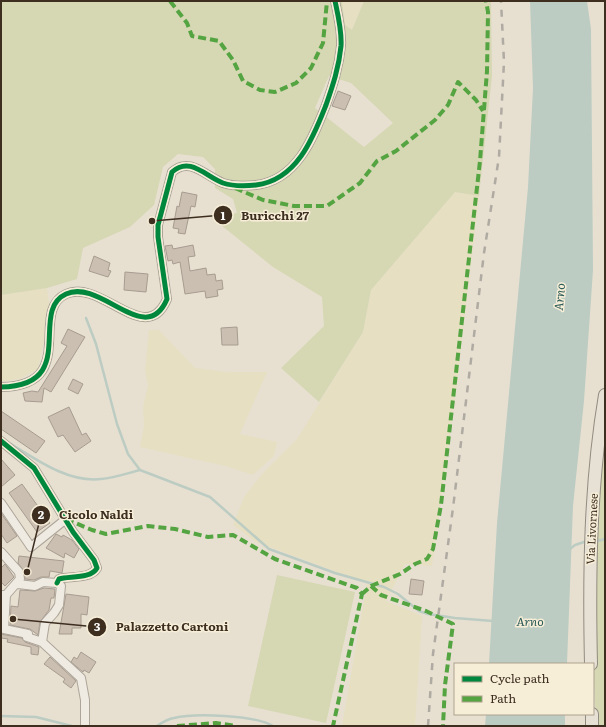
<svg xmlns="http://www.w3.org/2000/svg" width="606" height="727" viewBox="0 0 606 727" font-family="Literata,serif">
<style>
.farmland{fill:#e6dfc2}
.green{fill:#d6d7b3;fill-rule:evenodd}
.water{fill:#bcccc2}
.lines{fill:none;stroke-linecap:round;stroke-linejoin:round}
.stream{stroke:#bcccc2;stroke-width:2.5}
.building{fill:#cbbfb2;stroke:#a89c90}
.street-casing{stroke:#ada599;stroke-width:10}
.primary-casing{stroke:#928b80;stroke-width:14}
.street{stroke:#efebe3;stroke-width:8}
.primary{stroke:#e6e1d4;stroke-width:12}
.rail{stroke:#afaaa2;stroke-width:2.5;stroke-dasharray:7 7;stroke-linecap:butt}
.quiet{stroke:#54a441;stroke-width:4;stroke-dasharray:8 4;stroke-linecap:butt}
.cycleway-casing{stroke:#f7eed8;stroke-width:8}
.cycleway{stroke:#00873e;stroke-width:5}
.labels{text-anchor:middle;stroke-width:3;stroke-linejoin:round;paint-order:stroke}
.street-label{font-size:11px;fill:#3d2e20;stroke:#f7eed8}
.water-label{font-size:12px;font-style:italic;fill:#2f5d5a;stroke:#f7eed8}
.leader{fill:none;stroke:#3d2e20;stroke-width:1.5}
.callout-dot{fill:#3d2e20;stroke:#f7eed8;stroke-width:1.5}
.mark-label{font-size:12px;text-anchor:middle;font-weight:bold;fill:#fff}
.callout-label{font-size:12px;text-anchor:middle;font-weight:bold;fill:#3d2e20;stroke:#f7eed8;stroke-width:3;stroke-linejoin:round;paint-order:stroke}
</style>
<rect width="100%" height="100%" fill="#e7e0d1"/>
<path class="farmland" d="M342 1H364L352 30 345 25Z
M455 192 479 196 457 383 432 566 405 564 386 601 422 616 415 726H342L367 583 256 542 233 525 244 497 263 473 297 439 363 332 371 290Z
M47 288 50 310 38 369 20 379 1 382V295Z
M149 330H159L195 368 227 372H267L240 434 277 442 274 456 253 475 225 466 140 447 144 426 143 407 148 385 145 370Z"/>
<path class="green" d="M1 1H342L345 25 352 30 364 1H491L492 76 479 196 455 192 371 290 363 332 319 402 281 368 324 326 322 297 273 267 211 217 237 213 233 199 215 188V169L203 157 178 154 163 167 154 205 130 227 83 248 77 279 47 288 1 295ZM329 76 351 83 393 123 364 147 315 108Z
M605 445V726H596L593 655 597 515Z
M277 575 355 592 326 723 248 706Z"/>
<path class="water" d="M530 1H587L591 29 593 270 584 401 573 506 567 664H489L497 523 528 187 533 88Z
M486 714H565V726H485Z"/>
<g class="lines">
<path class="stream" d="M86 318 96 344 117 424 128 454 140 470 210 497 269 549 335 573 384 587 398 594 419 611 428 614 455 618 493 621
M11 444C37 460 69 483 101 479 114 478 128 473 140 470
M594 542 605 539
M570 549 575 545 587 541
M1 716 36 717 72 726
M157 726C163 722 167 719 174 718 194 713 255 715 273 726"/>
</g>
<path class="building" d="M338 91 351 96 345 110 332 106Z
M182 192 197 195 195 207 191 206 185 234 178 233 179 229 173 228 177 206 179 207Z
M172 245 173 249 193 245 195 256 188 257 190 271 206 268 207 275 215 274 216 281 222 280 223 289 217 290 218 296 206 298 205 291 185 294 180 262 173 264 172 260 168 261 165 246Z
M94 256 110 263 108 270 111 271 108 277 89 271Z
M125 272 148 274 146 292 124 290Z
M237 327 238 345H222L221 328Z
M68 329 85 337 51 392 44 388 42 402 25 401 23 393 32 391 38 392 67 346 61 343Z
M73 379 83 384 78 394 68 389Z
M69 407 82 435 86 433 91 441 75 452 63 435 58 437 48 417Z
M1 411 45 441 36 453 1 429Z
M1 459 15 475 1 487Z
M22 484 50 523 37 532 9 493Z
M1 513 17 536 7 543 1 534Z
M56 534 62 537 63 535 72 540 79 549 74 558 65 553 64 558 46 548Z
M19 556 64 561 62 573 50 571 49 577H41L34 580 25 579 24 571 18 563Z
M5 564 14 577 5 586 1 582V568Z
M411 579 424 581 422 595 409 594Z
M44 588 55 589 54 598H51L49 610 40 622 38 635 30 629 10 625 11 606 18 607 20 590 35 591Z
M66 594 89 597 87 615 81 614V628H72V634H59Z
M1 634 22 638 25 642 39 647 38 655 31 654V647L7 642 8 639 1 638Z
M81 652 96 662 89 673 84 670 83 672 71 662 74 657 77 659Z
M50 657 76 681 71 688 63 682 65 679 44 664Z"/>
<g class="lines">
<g class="street-casing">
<path id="street" d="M1 387C80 386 28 311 66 294 101 278 146 349 167 299L158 237V225L172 172C190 156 205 176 223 183 232 186 246 186 256 185 297 180 313 138 326 105 333 85 339 67 341 46 342 31 338 15 335 1
M1 441 34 468 73 532 94 560 97 568C91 579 70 576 59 579L57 583
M1 503 31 547 66 519
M1 552 19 572 20 579 6 595H2
M18 584 35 586 43 582 57 583 61 586 59 605 54 613 45 623 42 642
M6 595 4 629 28 634 27 637 42 642 81 678 85 700V726"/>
</g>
<g class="primary-casing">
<path id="primary" d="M591 664C589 575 590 484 605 395
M592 714V726"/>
</g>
<use href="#street" class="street"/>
<use href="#primary" class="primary"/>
<path class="rail" d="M428 726 433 654 453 508 484 253 499 157 504 62 501 1"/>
<path class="quiet" d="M170 1 187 23 192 36 219 41 233 60 243 81 260 90 275 92 296 83 311 68 323 43 327 1
M235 188 263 200 294 206H327L360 183 377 161 396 151 435 120 448 105 458 82 476 100 483 111
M66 519 92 530 106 534 148 526 175 529 208 537 233 535 275 559 357 588 362 594 333 726
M371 586 381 595 426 611 453 624 445 685 443 726
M362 594 371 586 400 574 415 564 427 559 433 549 441 505 480 161 487 71 488 12 486 1
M177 726 216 723 236 726"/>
<g class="cycleway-casing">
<path id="cycleway" d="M1 387C80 386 28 311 66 294 101 278 146 349 167 299L158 237V225L172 172C190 156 205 176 223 183 232 186 246 186 256 185 297 180 313 138 326 105 333 85 339 67 341 46 342 31 338 15 335 1
M1 441 34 468 73 532 94 560 97 568C91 579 70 576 59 579L57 583"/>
</g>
<use href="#cycleway" class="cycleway"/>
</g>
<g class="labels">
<g class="street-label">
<text transform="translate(592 529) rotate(-87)" y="4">Via Livornese</text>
</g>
<g class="water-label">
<text transform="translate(560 297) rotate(-85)" y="4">Arno</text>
<text x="530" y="626">Arno</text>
</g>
</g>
<path class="leader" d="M152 221L223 215M27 572L41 515M13 619L97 627"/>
<g class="callout-dot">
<circle cx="152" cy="221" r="4"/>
<circle cx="27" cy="572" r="4"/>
<circle cx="13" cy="619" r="4"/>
<circle cx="223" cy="215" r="10"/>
<circle cx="41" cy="515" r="10"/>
<circle cx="97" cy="627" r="10"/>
</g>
<g class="mark-label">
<text x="223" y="220">1</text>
<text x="41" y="519">2</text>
<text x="97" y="631">3</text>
</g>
<g class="callout-label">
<text x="275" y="220">Buricchi 27</text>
<text x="96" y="519">Cicolo Naldi</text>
<text x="172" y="631">Palazzetto Cartoni</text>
</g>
<rect width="606" height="727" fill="none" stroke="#3d2e20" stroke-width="4"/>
<rect x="454" y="663" width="140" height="52" fill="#f7eed8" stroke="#ada18e"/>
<rect x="462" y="676" width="20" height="6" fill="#00873e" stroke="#ada18e"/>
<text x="490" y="683" font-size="12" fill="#3d2e20">Cycle path</text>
<rect x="462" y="696" width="20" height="6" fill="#54a441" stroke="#ada18e"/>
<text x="490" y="703" font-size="12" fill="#3d2e20">Path</text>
</svg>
